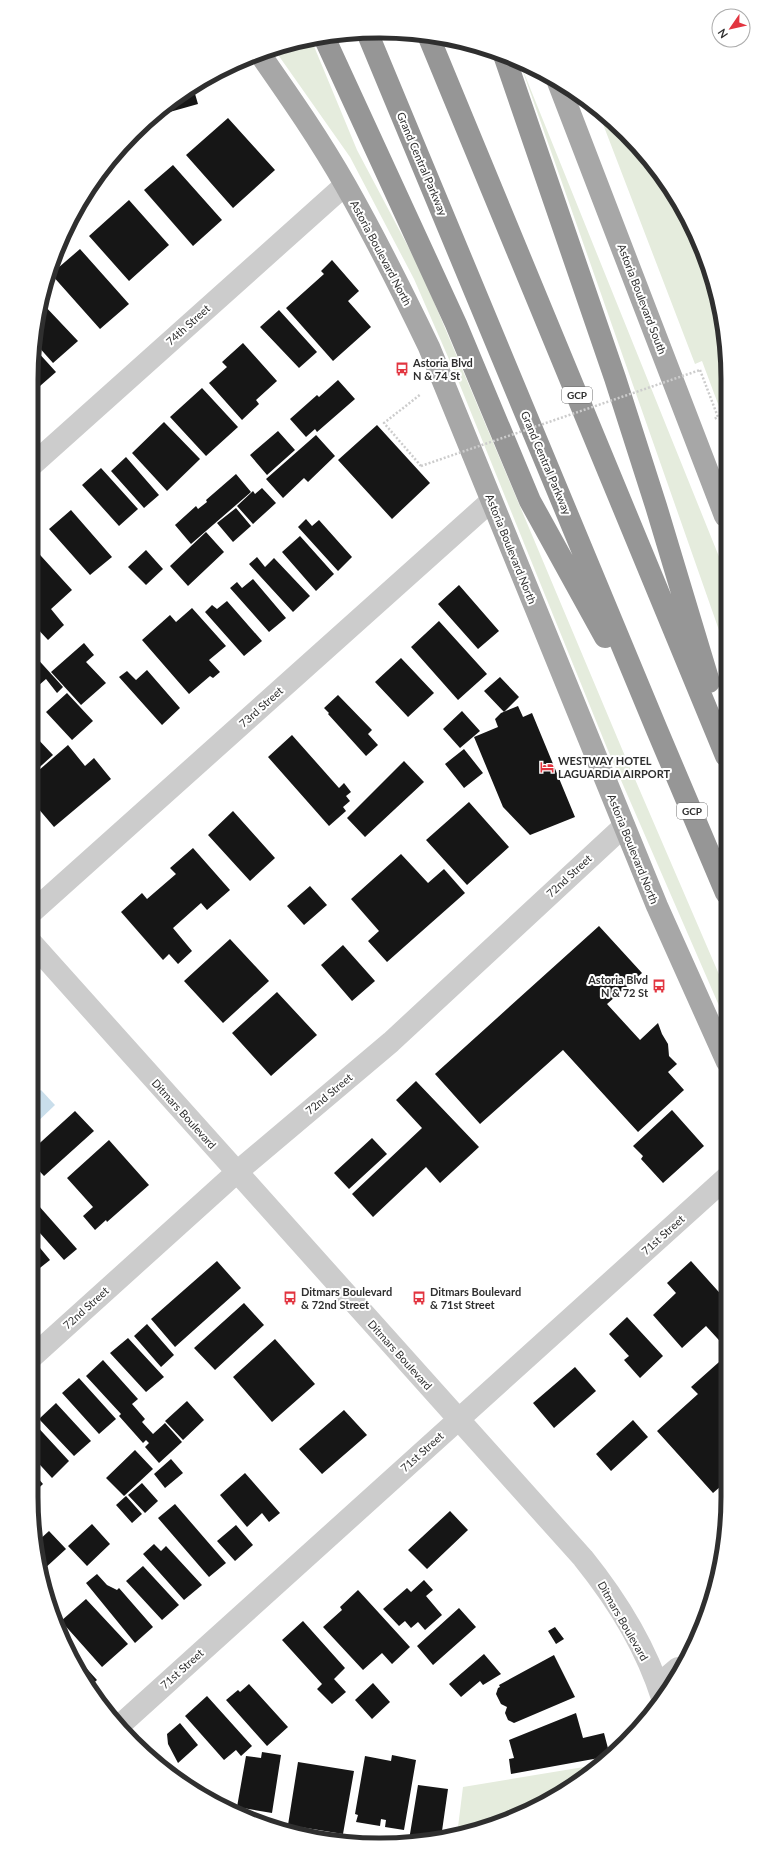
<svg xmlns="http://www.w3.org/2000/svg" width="759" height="1876" viewBox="0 0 759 1876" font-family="Lato,sans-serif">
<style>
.green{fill:#e5ecdd}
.water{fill:#c9deeb}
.building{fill:#161616}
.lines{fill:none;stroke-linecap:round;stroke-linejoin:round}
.path{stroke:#ccc;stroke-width:2.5;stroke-dasharray:2 2;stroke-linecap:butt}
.minor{stroke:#ccc;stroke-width:22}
.major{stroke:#a7a7a7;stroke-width:22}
.highway{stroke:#969696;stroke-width:22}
.path-bridge{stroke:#ccc;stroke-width:2.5;stroke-dasharray:2 2;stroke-linecap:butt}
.labels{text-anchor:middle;stroke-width:4;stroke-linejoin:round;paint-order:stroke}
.shield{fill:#fff;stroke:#6d6d6d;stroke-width:1}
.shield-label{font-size:10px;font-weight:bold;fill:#2f2f2f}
.street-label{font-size:11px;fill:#2f2f2f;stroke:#fff}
.poi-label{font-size:11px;font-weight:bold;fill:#2f2f2f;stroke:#fff;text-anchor:start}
.rim{fill:none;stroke:#2f2f2f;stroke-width:5}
</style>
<rect width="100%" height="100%" fill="#fff"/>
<path class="green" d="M311 39 357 150 421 271 622 749 727 993V1024L607 748 455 373 414 279 350 157 274 49 289 43Z
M520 63 726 574V646L720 633Z
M598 111 642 150 692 226 725 334V438L720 424 724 420 702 361 695 364Z
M602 1764 554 1798 457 1835 463 1787Z"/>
<path class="water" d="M41 1090 55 1105 31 1128V1099Z"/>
<path class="building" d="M193 87 198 104 152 117 167 103Z
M228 118 275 170 233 208 186 155Z
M173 165 222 220 193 246 144 190Z
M129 200 169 245 129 281 89 236Z
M80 249 129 304 100 329 51 274Z
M332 260 359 291 348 301 371 327 333 361 286 308 324 274 321 271Z
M43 304 78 341 53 363 37 345Z
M279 310 317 352 299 368 260 327Z
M243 343 277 381 256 400 259 404 242 420 209 383 227 367 222 362Z
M36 350 56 372 40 386 31 377Z
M338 380 355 399 317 432 315 429 306 437 290 419 317 395 319 397Z
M202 388 238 427 206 456 170 417Z
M164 422 200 459 167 491 132 453Z
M377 425 430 483 392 519 338 460Z
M278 431 295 450 267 475 250 455Z
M316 435 335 456 308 482 304 478 283 498 266 479Z
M126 457 159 495 144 508 111 471Z
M101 468 138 509 119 526 82 485Z
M236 474 251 492 191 544 175 525 196 506 198 509 207 502 206 500Z
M262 488 276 503 253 524 237 506 253 491 255 494Z
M236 508 251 526 233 542 217 523Z
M71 510 112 557 90 575 49 529Z
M306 519 312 526 319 520 352 557 338 571 298 527Z
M206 532 224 552 188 586 170 566Z
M300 536 334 574 316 591 282 552Z
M31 545 72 590 51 609 64 625 48 640 34 625 31 628Z
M146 550 163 569 146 585 128 567Z
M257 557 265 567 274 558 310 596 293 612 249 564Z
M253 579 286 618 269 632 230 588 237 582 242 588Z
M459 585 499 631 478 649 438 604Z
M227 601 262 641 244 656 205 612 212 605 217 609Z
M192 608 226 646 209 660 220 672 213 678 210 676 189 694 142 640 170 615 176 622Z
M439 621 487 674 458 700 411 647Z
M84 643 94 655 86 662 106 683 81 705 51 672Z
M34 655 63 687 57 693 46 679 31 692V657Z
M401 658 434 693 408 717 375 682Z
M147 670 180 708 162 725 119 677 127 671 136 680Z
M500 677 519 697 504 712 484 691Z
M67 693 93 721 72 740 46 712Z
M338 695 372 730 368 734 378 745 366 756 328 714 329 713 324 708Z
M518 706 523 717 532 713 575 817 530 835 503 807 474 737 498 727 495 719 501 713Z
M462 711 480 731 460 748 443 729Z
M292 735 339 788 344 783 351 792 346 796 350 801 343 807 346 811 329 826 268 757Z
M35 736 53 755 31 775V740Z
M68 745 85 766 94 758 111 779 54 827 37 807 31 812V777Z
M464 749 483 773 464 788 445 764Z
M404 761 424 782 365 837 347 818Z
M469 802 509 847 467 885 426 840Z
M233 811 275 858 250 881 208 835Z
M193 848 230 890 207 910 201 903 173 928 192 951 178 964 169 954 163 960 121 912 142 893 147 899 176 874 170 868Z
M401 854 428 883 444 869 465 893 387 962 368 941 379 931 351 899Z
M310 886 327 905 304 925 287 906Z
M599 926 642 973 607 1004 640 1040 658 1023 662 1034 668 1044 669 1056 677 1064 668 1072 684 1090 638 1132 563 1050 480 1124 435 1074Z
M230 939 269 981 223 1023 184 981Z
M343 945 375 981 352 1001 321 965Z
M277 992 317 1035 271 1076 232 1033Z
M416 1081 479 1147 440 1183 426 1167 373 1217 352 1194 422 1128 396 1100Z
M672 1110 704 1146 663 1183 641 1159 643 1156 633 1146Z
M75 1111 94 1131 44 1176 31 1162V1151Z
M372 1138 387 1154 349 1189 334 1173Z
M109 1140 149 1185 107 1222 106 1220 95 1230 83 1216 93 1207 67 1178Z
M31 1197 77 1249 64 1260 31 1223Z
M31 1237 50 1260 31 1275Z
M217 1261 241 1288 175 1347 151 1319Z
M691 1261 726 1300 727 1298 728 1350 706 1326 682 1348 653 1315 676 1293 667 1283Z
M244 1303 264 1325 215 1370 194 1348Z
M627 1317 663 1356 640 1378 624 1360 629 1356 609 1334Z
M147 1324 174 1355 161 1367 134 1336Z
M128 1338 164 1377 146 1392 110 1353Z
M275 1339 315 1384 272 1422 233 1377Z
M728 1354V1480L713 1493 657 1431 698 1394 691 1387Z
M103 1360 138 1399 132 1404 145 1419 142 1422 153 1434 165 1423 182 1442 159 1463 145 1447 149 1443 146 1440 143 1443 119 1416 121 1414 86 1376Z
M575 1367 596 1391 554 1428 533 1403Z
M79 1378 116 1419 99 1434 62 1393Z
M187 1401 204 1420 183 1440 165 1421Z
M56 1403 91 1441 74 1456 39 1419Z
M344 1410 367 1435 322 1474 299 1449Z
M633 1420 648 1437 611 1471 596 1454Z
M33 1422 69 1461 52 1478 31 1455V1424Z
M135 1450 153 1469 124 1496 106 1478Z
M171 1459 183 1473 165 1488 154 1474Z
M31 1470 43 1484 31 1495Z
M245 1473 280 1513 269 1522 262 1513 247 1527 220 1495Z
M142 1483 158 1501 145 1513 128 1495Z
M126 1496 142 1514 132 1523 116 1505Z
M175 1504 226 1563 209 1577 158 1518Z
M450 1511 468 1530 427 1569 408 1550Z
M92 1524 110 1544 87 1566 68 1546Z
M236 1525 253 1545 235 1561 217 1541Z
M49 1531 66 1549 43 1570 38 1541Z
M154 1544 161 1551 166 1546 202 1585 184 1600 143 1554Z
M143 1566 179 1605 162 1620 126 1581Z
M97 1574 107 1585 117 1590 119 1588 153 1627 135 1643 86 1583Z
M424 1580 433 1590 426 1596 442 1615 425 1630 418 1622 411 1628 405 1621 399 1626 383 1609 407 1588 411 1592Z
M358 1590 410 1647 392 1664 382 1653 363 1670 323 1627 342 1610 340 1607Z
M86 1599 128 1644 102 1667 61 1621Z
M459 1608 476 1627 433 1665 417 1646Z
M303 1621 345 1668 334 1679 346 1692 332 1704 317 1689 322 1684 282 1640Z
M555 1627 564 1639 556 1644 548 1631Z
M67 1647 97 1680 89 1687 78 1671Z
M484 1654 501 1674 483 1685 480 1681 461 1697 449 1684Z
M554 1655 575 1697 514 1723 508 1720 505 1713 507 1707 501 1704 496 1694 498 1688 500 1687 499 1685Z
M373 1683 390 1702 372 1719 355 1700Z
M249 1684 288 1727 267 1746 226 1700 238 1690 240 1692Z
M207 1696 252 1746 241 1756 236 1750 224 1760 185 1716Z
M576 1713 583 1738 604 1733 610 1756 511 1774 509 1759 514 1758 509 1740Z
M180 1723 198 1745 178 1763 168 1744 167 1734Z
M262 1752 281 1755 272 1813 237 1807 246 1756 261 1758Z
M392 1755 416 1760 404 1830 385 1827 386 1820 381 1819 380 1826 356 1822 358 1815 355 1814 365 1756 391 1761Z
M298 1762 354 1771 343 1834 288 1825Z
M418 1785 448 1789 441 1838 409 1840Z"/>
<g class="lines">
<path class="path" d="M700 370 718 417 714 419
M421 466 384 423 421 394"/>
<path class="minor" d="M31 466 345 185
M31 913 491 501
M31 942 583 1558C616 1599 646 1647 662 1698
M31 1358 237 1172 391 1042 624 826
M658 1685 678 1668
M118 1727 727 1177"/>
<path class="major" d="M260 54C290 97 320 140 346 186 376 239 403 293 429 347L657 906 727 1062
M558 82 725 516"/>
<path class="highway" d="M367 32 657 730 726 893
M428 35 726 756
M324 37 456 324 530 501 605 637
M504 55 615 378 656 506 709 682"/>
<path class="path-bridge" d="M421 466 700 370"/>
</g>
<defs>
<g id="bus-bare" transform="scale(1.08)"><path d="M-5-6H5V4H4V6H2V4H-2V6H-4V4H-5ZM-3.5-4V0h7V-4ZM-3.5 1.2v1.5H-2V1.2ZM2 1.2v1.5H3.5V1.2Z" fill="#e23540" stroke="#fff" stroke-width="2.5" paint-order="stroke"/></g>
<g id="hotel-bare" transform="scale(1.08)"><path d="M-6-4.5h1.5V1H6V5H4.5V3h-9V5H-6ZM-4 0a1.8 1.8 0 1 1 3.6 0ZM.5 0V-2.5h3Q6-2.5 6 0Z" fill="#e23540" stroke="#fff" stroke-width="2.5" paint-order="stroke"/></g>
</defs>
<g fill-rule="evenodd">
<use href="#bus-bare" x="402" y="369"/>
<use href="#hotel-bare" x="547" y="767"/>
<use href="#bus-bare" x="659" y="986"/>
<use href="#bus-bare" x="290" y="1298"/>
<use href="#bus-bare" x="419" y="1298"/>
</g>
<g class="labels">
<g class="shield">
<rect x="562" y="387" width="30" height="16" rx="3"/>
<rect x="677" y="803" width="30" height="16" rx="3"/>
</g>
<g class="shield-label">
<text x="577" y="399">GCP</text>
<text x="692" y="815">GCP</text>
</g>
<g class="street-label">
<text transform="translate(422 164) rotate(67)" y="4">Grand Central Parkway</text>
<text transform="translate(381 253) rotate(62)" y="4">Astoria Boulevard North</text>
<text transform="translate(642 299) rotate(69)" y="4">Astoria Boulevard South</text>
<text transform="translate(188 325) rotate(-42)" y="4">74th Street</text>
<text transform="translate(546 463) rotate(67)" y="4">Grand Central Parkway</text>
<text transform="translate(511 549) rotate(68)" y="4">Astoria Boulevard North</text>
<text transform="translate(261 707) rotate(-42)" y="4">73rd Street</text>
<text transform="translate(633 849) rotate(68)" y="4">Astoria Boulevard North</text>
<text transform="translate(569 876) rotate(-43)" y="4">72nd Street</text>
<text transform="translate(329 1094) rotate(-40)" y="4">72nd Street</text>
<text transform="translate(184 1114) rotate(48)" y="4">Ditmars Boulevard</text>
<text transform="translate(663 1235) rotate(-42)" y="4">71st Street</text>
<text transform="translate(86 1308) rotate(-42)" y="4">72nd Street</text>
<text transform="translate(400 1355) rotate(48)" y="4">Ditmars Boulevard</text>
<text transform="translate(422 1452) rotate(-42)" y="4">71st Street</text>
<text transform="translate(623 1621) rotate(60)" y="4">Ditmars Boulevard</text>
<text transform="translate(182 1669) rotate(-42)" y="4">71st Street</text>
</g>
<g class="poi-label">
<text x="413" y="367">Astoria Blvd<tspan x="413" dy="13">N &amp; 74 St</tspan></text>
<text x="558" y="765">WESTWAY HOTEL<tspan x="558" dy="13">LAGUARDIA AIRPORT</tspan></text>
<text x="648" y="984" text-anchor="end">Astoria Blvd<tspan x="648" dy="13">N &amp; 72 St</tspan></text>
<text x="301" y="1296">Ditmars Boulevard<tspan x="301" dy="13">&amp; 72nd Street</tspan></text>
<text x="430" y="1296">Ditmars Boulevard<tspan x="430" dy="13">&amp; 71st Street</tspan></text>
</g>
</g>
<path d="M0 0H759V1876H0ZM379 38H380A341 341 0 0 1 721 379V1497A341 341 0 0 1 380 1838H379A341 341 0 0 1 38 1497V379A341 341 0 0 1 379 38Z" fill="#fff" fill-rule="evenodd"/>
<path class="rim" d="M379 38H380A341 341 0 0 1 721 379V1497A341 341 0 0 1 380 1838H379A341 341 0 0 1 38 1497V379A341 341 0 0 1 379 38Z"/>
<g transform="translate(731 28) rotate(236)"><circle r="19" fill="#ffffff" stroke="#acacac"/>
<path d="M0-3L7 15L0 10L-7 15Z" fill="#e23540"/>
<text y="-6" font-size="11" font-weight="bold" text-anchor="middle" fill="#2f2f2f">N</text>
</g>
</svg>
